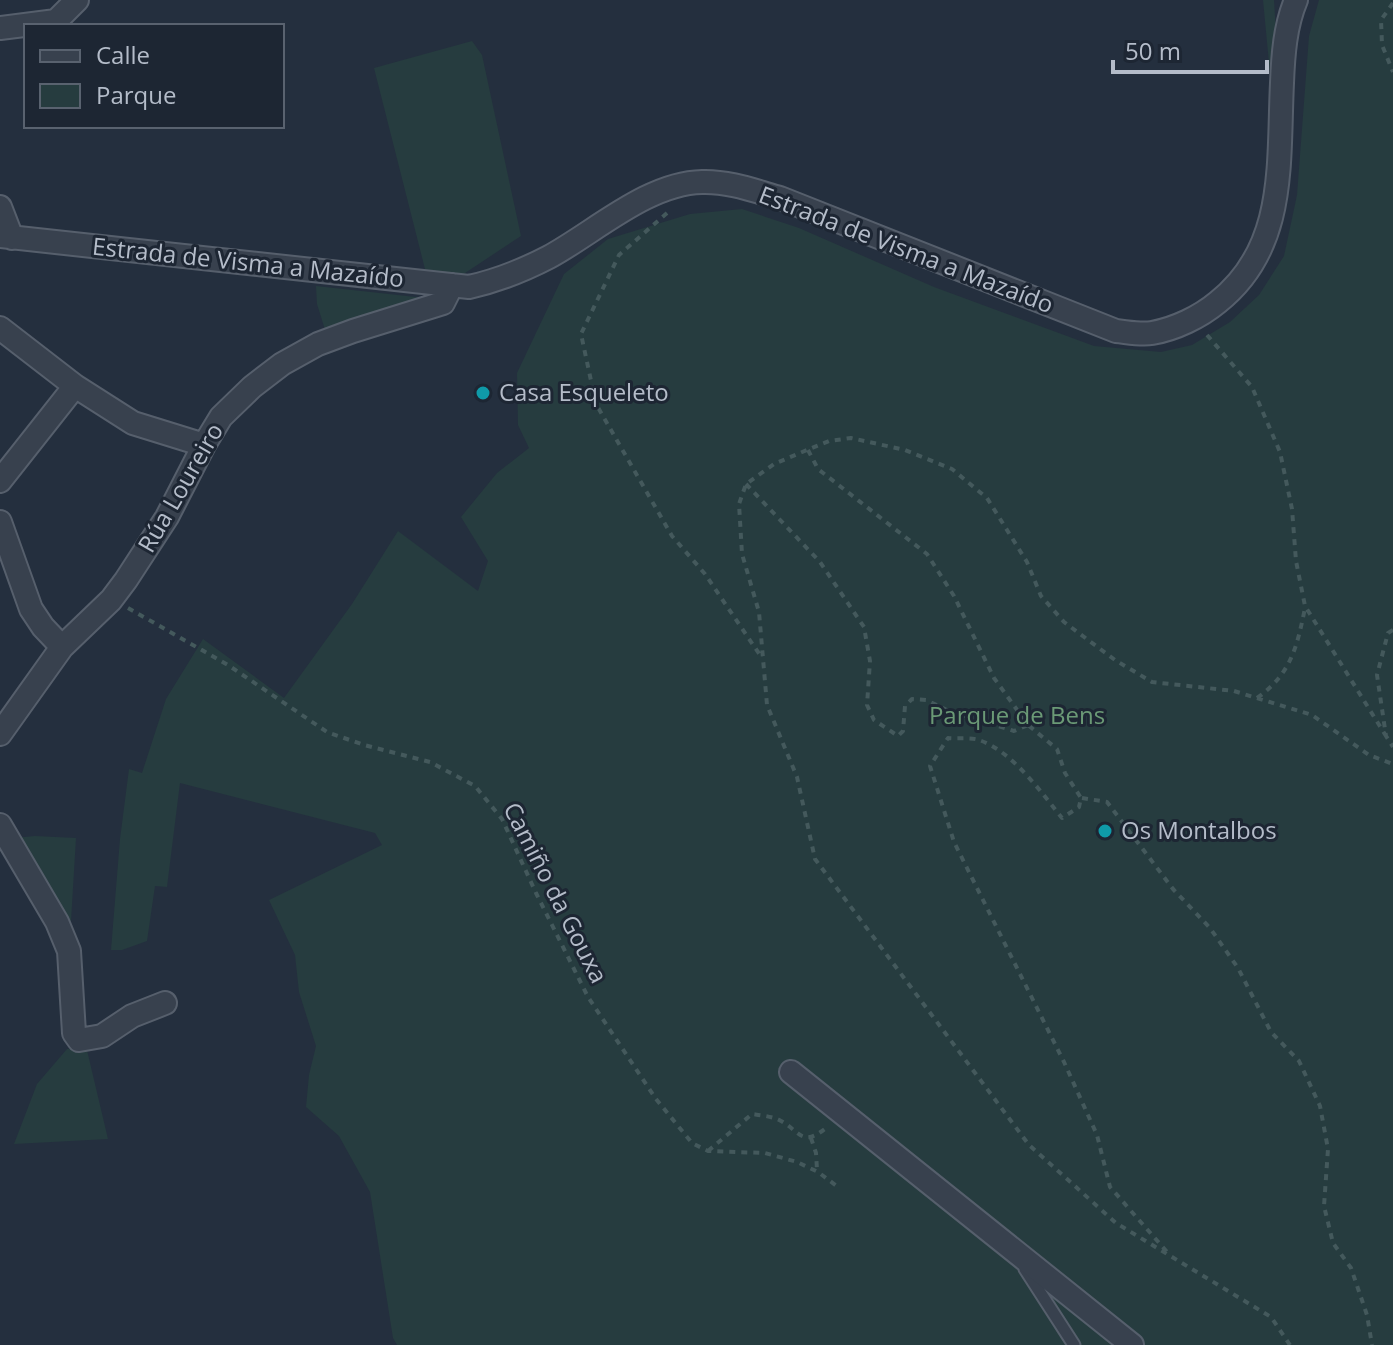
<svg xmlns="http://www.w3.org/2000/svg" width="1393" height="1345" viewBox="0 0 1393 1345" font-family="'Open Sans',sans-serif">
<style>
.green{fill:#263c3f}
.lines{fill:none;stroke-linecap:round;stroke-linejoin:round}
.service-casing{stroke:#565f6c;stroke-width:15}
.minor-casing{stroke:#565f6c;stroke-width:26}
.path{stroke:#44595c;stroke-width:4;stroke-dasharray:6 6;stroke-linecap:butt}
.service{stroke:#38414e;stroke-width:11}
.minor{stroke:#38414e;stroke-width:22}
.culture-dot{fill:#0f9aa8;stroke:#1d2633;stroke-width:3}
.labels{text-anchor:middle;stroke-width:6;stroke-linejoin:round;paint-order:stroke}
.street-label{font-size:24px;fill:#b4bcc9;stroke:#1d2633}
.poi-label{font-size:24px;fill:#b4bcc9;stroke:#1d2633;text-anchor:start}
.park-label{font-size:24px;fill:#6b9a76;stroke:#1d2633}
</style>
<rect width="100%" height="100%" fill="#242f3e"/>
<path class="green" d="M1263 0H1274L1276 33 1271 84Z
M1319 0H1393V1345H397L393 1338 370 1192 339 1136 306 1107 309 1075 316 1046 299 992 295 955 269 900 382 845 375 833 180 783 167 887 155 886 147 941 122 950H111L120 839 129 769 142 773 166 699 203 639 284 698 352 604 398 531 478 591 488 561 461 517 497 473 529 448 518 425 517 373 564 274 608 239 690 214 742 209 799 228 934 287 1094 346 1161 352 1192 345 1230 322 1259 295 1284 256 1297 195 1309 36Z
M472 41 482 55 521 236 462 275 426 273 374 68Z
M316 286 434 299 327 336 317 304Z
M35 836 76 838 71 921 61 923 14 838Z
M86 1046 108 1139 14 1144 37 1084 67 1049Z"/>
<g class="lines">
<g class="service-casing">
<path id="service" d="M1025 1269 1074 1345"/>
</g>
<g class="minor-casing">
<path id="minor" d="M0 28 56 21 77 0
M0 207 12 238
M0 236 469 287C496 281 524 270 549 257 595 232 648 183 702 182 728 181 755 191 780 198L1116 331C1127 332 1141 335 1152 333 1175 329 1200 317 1218 302 1287 247 1278 164 1282 83 1283 56 1285 26 1296 0
M0 328 75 386 133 423 204 445
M0 481 75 386
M0 522 31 609 43 627 62 647
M0 734 62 647 111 600 126 580 167 517 204 445 221 417 252 387 282 364 318 344 353 331 443 303 452 285
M0 825 57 922 69 951 74 1033 79 1040 102 1036 132 1016 165 1003
M791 1072 1132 1345"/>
</g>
<path class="path" d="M1393 3 1381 20 1382 45 1393 72
M667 213 619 255 581 334 596 404 672 536 705 574 762 658
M1207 335 1252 387 1280 452 1292 509 1296 561 1305 606 1386 736
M808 450 818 469 927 554 954 596 994 678 1028 725 1057 749 1065 773 1081 798 1079 807 1062 818C1041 792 1012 751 979 740 970 737 957 739 948 738L930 766 954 842 1064 1062 1097 1135 1110 1187 1168 1253
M746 484 820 562 864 627 870 661 867 705 874 720 898 736 903 731 905 706 912 699 926 700 949 711 1014 731 1028 725
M128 608 228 665 327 732 364 745 430 762 475 786 502 819 536 893 588 997 656 1099 692 1143 708 1151 765 1153 797 1162 818 1172 838 1187
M1393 630 1388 633 1377 675 1386 736 1393 747
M1257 698C1291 674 1297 647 1305 608
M1082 798 1107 802 1173 889 1210 928 1238 968 1271 1032 1299 1061 1320 1106 1328 1149 1324 1206 1333 1243 1351 1268 1367 1315 1372 1345
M811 1138 816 1153 817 1170
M708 1151 752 1114C759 1115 769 1116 777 1119 800 1129 800 1149 826 1128
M1290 1345 1271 1317 1116 1223 1029 1145 815 859 797 777 767 705 759 612 742 554 739 504 746 484 774 464 807 450 829 441 851 438 905 450 952 469 987 498 1027 562 1041 596 1064 622 1115 660 1152 682 1234 691 1312 715 1369 755 1393 764"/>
<use href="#service" class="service"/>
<use href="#minor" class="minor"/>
</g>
<g class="culture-dot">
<circle cx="483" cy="393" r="8"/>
<circle cx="1105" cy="831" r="8"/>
</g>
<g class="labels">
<g class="street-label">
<text transform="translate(906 250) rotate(21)" y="8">Estrada de Visma a Mazaído</text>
<text transform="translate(248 263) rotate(6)" y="8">Estrada de Visma a Mazaído</text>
<text transform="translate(181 488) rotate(-60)" y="8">Rúa Loureiro</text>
<text transform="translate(555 893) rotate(63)" y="8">Camiño da Gouxa</text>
</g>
<g class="poi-label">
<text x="499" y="401">Casa Esqueleto</text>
<text x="1121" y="839">Os Montalbos</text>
</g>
<g class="park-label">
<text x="1017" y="724">Parque de Bens</text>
</g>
</g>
<rect x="24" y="24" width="260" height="104" fill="#1d2633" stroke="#59626f" stroke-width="2"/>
<rect x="40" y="50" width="40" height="12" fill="#38414e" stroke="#59626f" stroke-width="2"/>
<text x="96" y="64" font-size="24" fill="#b4bcc9">Calle</text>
<rect x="40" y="84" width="40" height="24" fill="#263c3f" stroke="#59626f" stroke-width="2"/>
<text x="96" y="104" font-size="24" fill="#b4bcc9">Parque</text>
<path d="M1113 60v12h154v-12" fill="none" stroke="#b4bcc9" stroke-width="4"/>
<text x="1125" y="60" font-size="24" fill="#b4bcc9" stroke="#1d2633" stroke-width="6" paint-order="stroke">50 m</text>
</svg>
